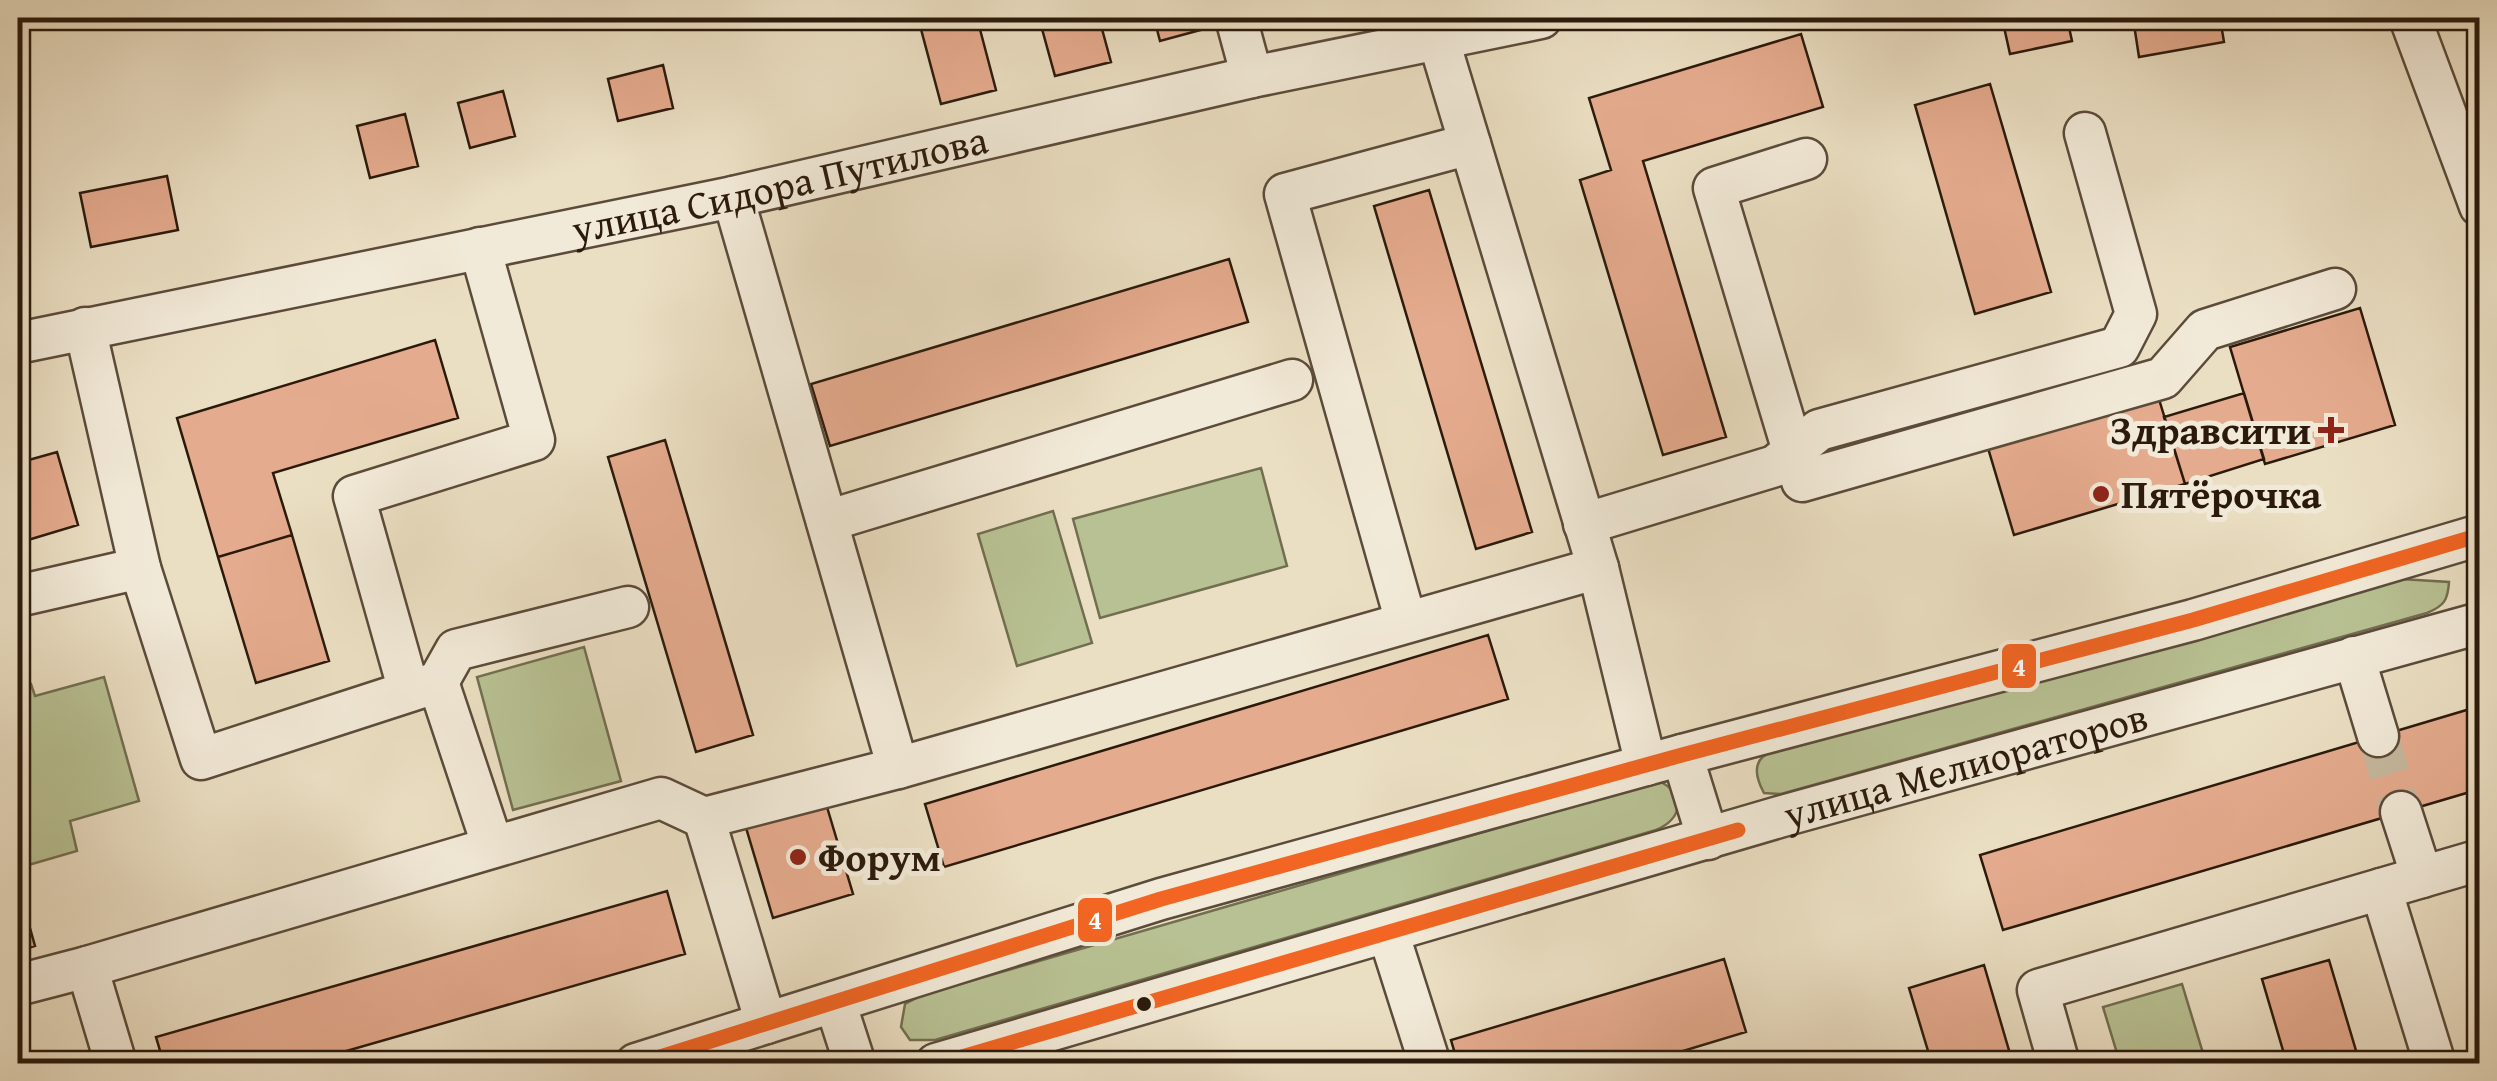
<svg xmlns="http://www.w3.org/2000/svg" width="2497" height="1081" viewBox="0 0 2497 1081" font-family="'Gentium Book Plus',serif">
<style>
.green{fill:#b8c193;stroke:#726e50;stroke-width:2.5}
.building{fill:#e5ab8e;stroke:#2b1a0c;stroke-width:2.5}
.lines{fill:none;stroke-linecap:round;stroke-linejoin:round}
.minor-tunnel{stroke:#c5b89e;stroke-width:40;stroke-dasharray:40 20;stroke-linecap:butt}
.minor-casing{stroke:#5b4b3a;stroke-width:45}
.minor{stroke:#f2ead8;stroke-width:40}
.bus-1-casing{stroke:#f2ead8;stroke-width:22}
.bus-1{stroke:#f26522;stroke-width:15}
.poi-dot{fill:#8f2418;stroke:#f2ead8;stroke-width:4}
.bus-dot{fill:#2b1a0c;stroke:#f2ead8;stroke-width:4}
.labels{text-anchor:middle;stroke-width:10;stroke-linejoin:round;paint-order:stroke}
.street-label{font-size:40px;fill:#2b1a0c;stroke:#f2ead8}
.poi-label{font-size:40px;font-weight:bold;fill:#2b1a0c;stroke:#f2ead8;text-anchor:start}
.line-badge{stroke:#f2ead8;stroke-width:4}
.badge-label{font-size:28px;text-anchor:middle;font-weight:bold;fill:#fff}
</style>
<rect width="100%" height="100%" fill="#ebdfc3"/>
<filter id="stains"><feTurbulence type="fractalNoise" baseFrequency=".002" numOctaves="4"/><feColorMatrix values="0 0 0 0 .2 0 0 0 0 .09 0 0 0 0 .02 0 0 0 .5 -.17"/></filter>
<radialGradient id="worn" r=".72"><stop offset=".6" stop-color="#630" stop-opacity="0"/><stop offset="1" stop-color="#630" stop-opacity=".3"/></radialGradient>
<path class="green" d="M1261 468 1287 566 1100 618 1073 519Z
M1053 511 1092 643 1017 666 978 534Z
M2384 578 2449 582C2448 600 2444 606 2427 613L1781 794 1764 793C1756 778 1751 761 1770 752Z
M584 647 621 781 513 810 477 677Z
M104 677 139 801 70 821 77 851 18 868V688L31 684 35 696Z
M1659 781C1687 795 1682 819 1656 830L935 1040H910L901 1027 905 1004 922 995Z
M2182 984 2206 1063H2120L2103 1007Z"/>
<path class="building" d="M918 18H977L996 90 941 104Z
M1039 18H1099L1111 62 1055 76Z
M1154 18H1213L1215 26 1160 41Z
M2002 18H2067L2072 41 2010 54Z
M2133 18H2220L2224 42 2139 57Z
M1801 34 1823 107 1643 161 1726 437 1663 455 1580 180 1611 170 1589 98Z
M663 65 673 108 618 121 608 79Z
M1990 84 2051 292 1975 314 1915 105Z
M503 91 515 136 470 148 458 103Z
M405 114 418 166 370 178 357 126Z
M167 176 178 230 91 247 80 193Z
M1429 190 1532 532 1476 549 1374 206Z
M1229 259 1248 322 830 446 811 384Z
M2360 308 2395 425 2265 464 2230 347Z
M435 340 458 418 273 473 292 535 218 557 177 418Z
M2244 393 2264 459 2185 484 2164 417Z
M2158 396 2185 484 2014 535 1988 448Z
M665 440 753 735 696 752 608 457Z
M57 452 78 525 18 543V463Z
M292 535 329 661 256 683 218 557Z
M1488 635 1508 699 944 867 925 804Z
M2480 706V789L2003 930 1980 855Z
M824 797 853 894 773 918 744 821Z
M667 891 685 954 301 1064H164L156 1037Z
M26 914 35 946 18 951V917Z
M1724 959 1746 1032 1640 1064H1458L1451 1040Z
M2329 960 2360 1064H2287L2262 979Z
M1984 965 2013 1064H1932L1909 988Z
M23 1028 32 1064H18V1030Z"/>
<g class="lines">
<path class="minor-tunnel" d="M2378 736 2401 812"/>
<g class="minor-casing">
<g id="minor">
<path d="M1236 18 1252 77"/>
<path d="M1432 18 1598 568 1646 765"/>
<path d="M2410 18 2480 206"/>
<path d="M1806 159 1714 188 1802 481 2163 378 2205 330 2335 289"/>
<path d="M733 197 898 768 704 818 766 1023"/>
<path d="M85 328 140 568 201 759 438 682 493 847"/>
<path id="s1" d="M18 343 733 197 1252 77 1541 18"/>
<path d="M827 521 1292 380"/>
<path d="M1584 524 1775 466 1819 430 2119 347 2136 314 2085 133"/>
<path d="M18 596 140 568"/>
<path d="M1406 622 1285 194 1470 144"/>
<path d="M2354 657 2378 736"/>
<path d="M438 682 456 650 628 607"/>
<path d="M409 691 354 496 534 440 480 248"/>
<path d="M1682 755 1708 839"/>
<path d="M898 768 1598 568"/>
<path d="M2401 812 2422 877"/>
<path d="M1388 932 1430 1064"/>
<path d="M18 985 87 967"/>
<path d="M835 1002 855 1064"/>
<path d="M116 1064 87 967 661 798 704 818"/>
<path d="M636 1064 1161 899 1682 755 2193 620 2480 535"/>
<path id="s2" d="M936 1064 1779 817 2480 623"/>
<path d="M2059 1064 2038 990 2381 889"/>
<path d="M2435 1064 2381 889 2480 860"/>
</g>
</g>
<use href="#minor" class="minor"/>
<g class="bus-1-casing">
<path id="bus-1" d="M638 1064 1161 899 1682 755 2193 620 2480 535
M938 1064 1738 830"/>
</g>
<use href="#bus-1" class="bus-1"/>
</g>
<g class="poi-dot">
<path d="M2326 415h10v10h10v10h-10v10h-10v-10h-10v-10h10z"/>
<circle cx="2101" cy="494" r="10"/>
<circle cx="798" cy="857" r="10"/>
</g>
<circle class="bus-dot" cx="1144" cy="1004" r="9"/>
<g class="labels">
<g class="street-label">
<text dy="14" stroke="none"><textPath href="#s1" startOffset="778">улица Сидора Путилова</textPath></text>
<text dy="14" stroke="none"><textPath href="#s2" startOffset="1072">улица Мелиораторов</textPath></text>
</g>
<g class="poi-label">
<text x="2311" y="444" text-anchor="end">Здравсити</text>
<text x="2121" y="508">Пятёрочка</text>
<text x="818" y="871">Форум</text>
</g>
</g>
<g class="line-badge">
<rect x="2000" y="642" width="38" height="48" rx="10" fill="#f26522"/>
<rect x="1076" y="896" width="38" height="48" rx="10" fill="#f26522"/>
</g>
<g class="badge-label">
<text x="2019" y="676">4</text>
<text x="1095" y="929">4</text>
</g>
<rect width="2497" height="1081" fill="none" stroke="#ebdfc3" stroke-width="60"/>
<rect x="20" y="20" width="2457" height="1041" fill="none" stroke="#2b1a0c" stroke-width="5"/>
<rect x="30" y="30" width="2437" height="1021" fill="none" stroke="#2b1a0c" stroke-width="2.5"/>
<rect width="100%" height="100%" filter="url(#stains)"/>
<rect width="100%" height="100%" fill="url(#worn)"/>
</svg>
